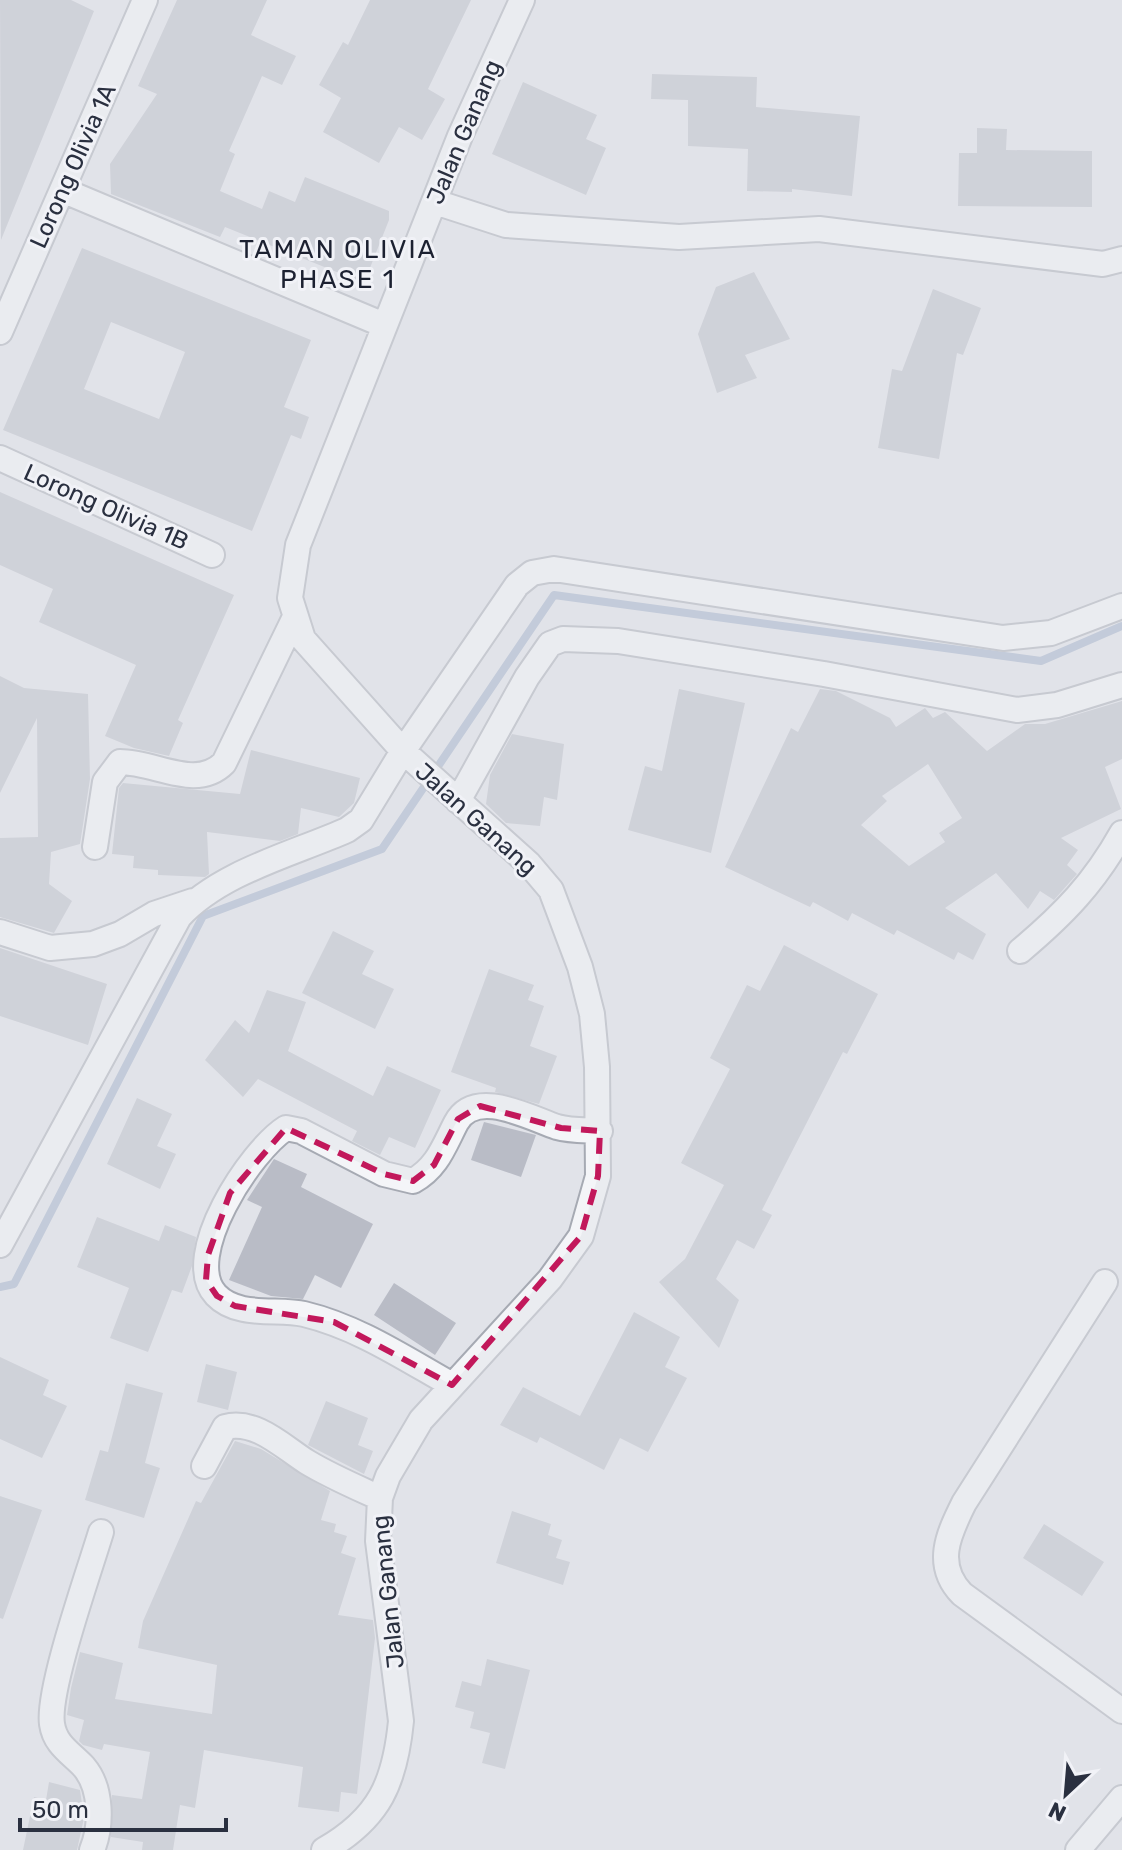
<svg xmlns="http://www.w3.org/2000/svg" width="1122" height="1850" viewBox="0 0 1122 1850" font-family="Rubik,sans-serif">
<style>
.lines{fill:none;stroke-linecap:round;stroke-linejoin:round}
.stream{stroke:#9eadc7;stroke-width:8}
.building{fill:#b9bcc6;fill-rule:evenodd}
.minor-casing{stroke:#a6aab3;stroke-width:28}
.minor{stroke:#f4f5f8;stroke-width:24}
.marked{fill:none;stroke:#c2185b;stroke-width:6;stroke-dasharray:16 10;stroke-linejoin:round}
.labels{text-anchor:middle;stroke-width:6;stroke-linejoin:round;paint-order:stroke}
.street-label{font-size:24px;fill:#2a3040;stroke:#f1f2f7}
.neighbourhood-label{font-size:26px;letter-spacing:2px;fill:#1c2131;stroke:#f1f2f7}
</style>
<rect width="100%" height="100%" fill="#e1e3e9"/>
<g class="lines">
<path class="stream" d="M0 1287 14 1284 203 916 382 849 554 595 1041 661 1122 626"/>
</g>
<path class="building" d="M0 0H71L94 11 1 240Z
M177 0H267L251 35 296 56 282 85 262 76 229 151 235 154 220 191 262 209 269 191 295 202 305 177 389 211V220L364 283 225 227 220 237 111 194 110 164 157 94 138 86Z
M370 0H471L428 89 445 99 422 140 399 127 379 163 323 132 341 98 319 85 343 42 348 45Z
M652 74 757 77 756 107 860 116 852 196 792 189V192L747 191 748 149 688 146V100L651 99Z
M523 82 597 115 586 139 606 148 586 195 492 154Z
M977 128 1007 129 1006 150 1092 151V207L958 206 959 153H977Z
M82 248 311 340 284 407 309 417 301 439 291 435 252 531 3 430ZM111 322 185 352 159 419 84 389Z
M754 272 790 339 745 355 757 378 717 393 698 334 716 287Z
M933 289 981 308 963 355 957 353 939 459 878 448 892 369 902 371Z
M0 492 234 595 178 720 183 723 169 756 134 748 105 736 136 665 39 622 53 589 0 565Z
M0 676 24 688 88 694 90 779 80 844 51 852 49 884 72 901 54 933 0 917V838L38 837 37 718 0 793Z
M679 689 745 703 711 853 628 830 645 766 662 771Z
M820 689 836 691 890 718 896 727 925 708 933 718 945 712 987 751 1025 724H1045L1122 701V759L1105 767 1121 809 1061 838 1078 850 1067 865 1077 874 1054 900 1040 891 1028 909 996 873 945 908 986 934 973 960 958 952 954 960 897 930 894 935 852 913 848 921 813 902 810 907 725 867 791 728 798 732ZM928 764 962 818 939 833 945 842 909 866 861 825 887 801 882 796Z
M512 734 564 744 557 800 544 797 540 826 506 823 486 804 490 775Z
M251 750 360 778 354 803 339 817 301 808 298 834 280 841 207 832 209 874 205 877 158 875V870L133 868 134 856 112 854 119 788 123 783 240 794Z
M333 931 374 951 362 974 394 989 375 1029 302 993Z
M784 945 878 994 847 1054 843 1052 762 1210 772 1215 754 1249 737 1240 716 1279 739 1300 719 1348 659 1282 685 1259 724 1185 681 1163 730 1069 710 1058 747 985 760 991Z
M0 948 107 984 88 1045 0 1016Z
M489 969 534 985 528 1000 544 1006 530 1046 557 1056 539 1104 495 1092 496 1088 451 1072Z
M267 990 306 1002 288 1051 373 1096 387 1066 441 1090 415 1148 389 1137 380 1155 352 1141 357 1131 258 1079 243 1097 205 1060 235 1020 249 1033Z
M137 1098 172 1114 157 1146 176 1154 160 1189 107 1164Z
M484 1122 536 1135 521 1177 471 1160Z
M274 1159 307 1174 301 1187 373 1224 341 1288 315 1275 303 1299 271 1296 229 1280 262 1207 247 1200Z
M97 1217 159 1241 165 1225 196 1237 192 1266 182 1293 172 1290 148 1352 110 1338 129 1288 77 1267Z
M394 1283 456 1323 435 1355 374 1315Z
M634 1312 680 1337 665 1367 687 1378 648 1452 620 1438 604 1470 540 1437 537 1443 500 1425 523 1387 580 1416Z
M0 1357 49 1380 43 1395 67 1406 42 1458 0 1439Z
M206 1364 237 1372 228 1410 197 1402Z
M126 1383 163 1393 145 1463 160 1468 144 1518 85 1500 100 1450 108 1452Z
M326 1401 368 1418 358 1445 373 1451 364 1474 308 1445Z
M235 1441 261 1449 330 1491 321 1520 336 1524 334 1532 347 1536 341 1553 356 1558 338 1615 373 1620 375 1638 357 1794 341 1792 339 1812 298 1807 303 1767 204 1750 195 1808 180 1805 173 1850H142L143 1842 111 1837 112 1795 142 1799 150 1752 104 1744 102 1750 83 1745 79 1741 84 1720 67 1715 71 1688 80 1652 123 1663 115 1699 212 1714 217 1665 138 1648 143 1621 196 1501 201 1503Z
M0 1496 42 1510 3 1619 0 1618Z
M512 1511 551 1524 548 1535 562 1540 556 1558 570 1562 563 1585 496 1563Z
M1044 1524 1104 1562 1082 1596 1023 1558Z
M487 1659 530 1670 505 1769 482 1763 490 1733 470 1728 474 1712 455 1707 462 1681 481 1686Z
M49 1782 80 1790 84 1818 77 1850H23L34 1797 46 1800Z"/>
<g class="lines">
<g class="minor-casing">
<path id="minor" d="M62 190 384 325
M435 202 506 225 679 237 819 229 1103 264 1122 259
M0 332 145 0
M0 458 212 555
M458 801 527 677 550 644 563 639 618 641 824 674 1017 710 1057 705 1122 685
M95 847 105 782 120 762C156 762 196 791 224 763L294 619
M0 932 50 948 93 944 120 934 154 914 193 901
M1020 951C1064 914 1094 883 1122 833
M0 1245 179 917C220 872 293 854 347 830L361 820 403 751 517 585 532 573 554 569 1003 638 1051 633 1122 606
M1105 1282 964 1503C948 1535 934 1565 962 1594L1122 1711
M452 1385C404 1358 358 1327 304 1314 277 1308 238 1318 216 1295 180 1257 251 1150 286 1128L301 1131 384 1174 413 1181C437 1168 444 1146 456 1123 475 1087 530 1118 557 1127 571 1131 587 1130 600 1131
M204 1466 225 1427C256 1419 283 1447 307 1462 330 1476 356 1487 380 1498
M92 1850C102 1826 102 1788 84 1767 71 1753 55 1745 52 1724 47 1690 89 1572 101 1532
M324 1850C380 1818 395 1782 401 1721L378 1541 380 1498 388 1476 421 1420 550 1279 581 1236 598 1176 597 1067 592 1014 580 967 551 890 529 864 403 751 303 639 290 598 298 545 460 136 522 0
M1078 1850 1122 1798"/>
</g>
<use href="#minor" class="minor"/>
</g>
<path d="M0 0H1122V1850H0ZM480 1106 561 1128 600 1131 598 1176 581 1236 452 1385 334 1322 235 1306 217 1296 206 1280 208 1255 230 1193 286 1128 384 1174 413 1181 434 1165 458 1119Z" fill="#e1e3e9" fill-opacity=".55" fill-rule="evenodd"/>
<path class="marked" d="M480 1106 561 1128 600 1131 598 1176 581 1236 452 1385 334 1322 235 1306 217 1296 206 1280 208 1255 230 1193 286 1128 384 1174 413 1181 434 1165 458 1119Z"/>
<g class="labels">
<g class="street-label">
<text transform="translate(464 132) rotate(-67)" y="8">Jalan Ganang</text>
<text transform="translate(73 166) rotate(-66)" y="8">Lorong Olivia 1A</text>
<text transform="translate(106 507) rotate(24)" y="8">Lorong Olivia 1B</text>
<text transform="translate(476 819) rotate(42)" y="8">Jalan Ganang</text>
<text transform="translate(388 1592) rotate(-96)" y="8">Jalan Ganang</text>
</g>
<g class="neighbourhood-label">
<text x="338" y="258">TAMAN OLIVIA<tspan x="338" dy="30">PHASE 1</tspan></text>
</g>
</g>
<g transform="translate(1066 1794) rotate(206)" stroke="#f1f2f7" stroke-width="6" paint-order="stroke">
<path d="M0-6L14 30L0 20L-14 30Z" fill="#2a3040"/>
<text y="-12" font-size="22" font-weight="bold" text-anchor="middle" fill="#2a3040">N</text>
</g>
<path d="M20 1818v12h206v-12" fill="none" stroke="#2a3040" stroke-width="4"/>
<text x="32" y="1818" font-size="24" fill="#2a3040" stroke="#f1f2f7" stroke-width="6" paint-order="stroke">50 m</text>
</svg>
